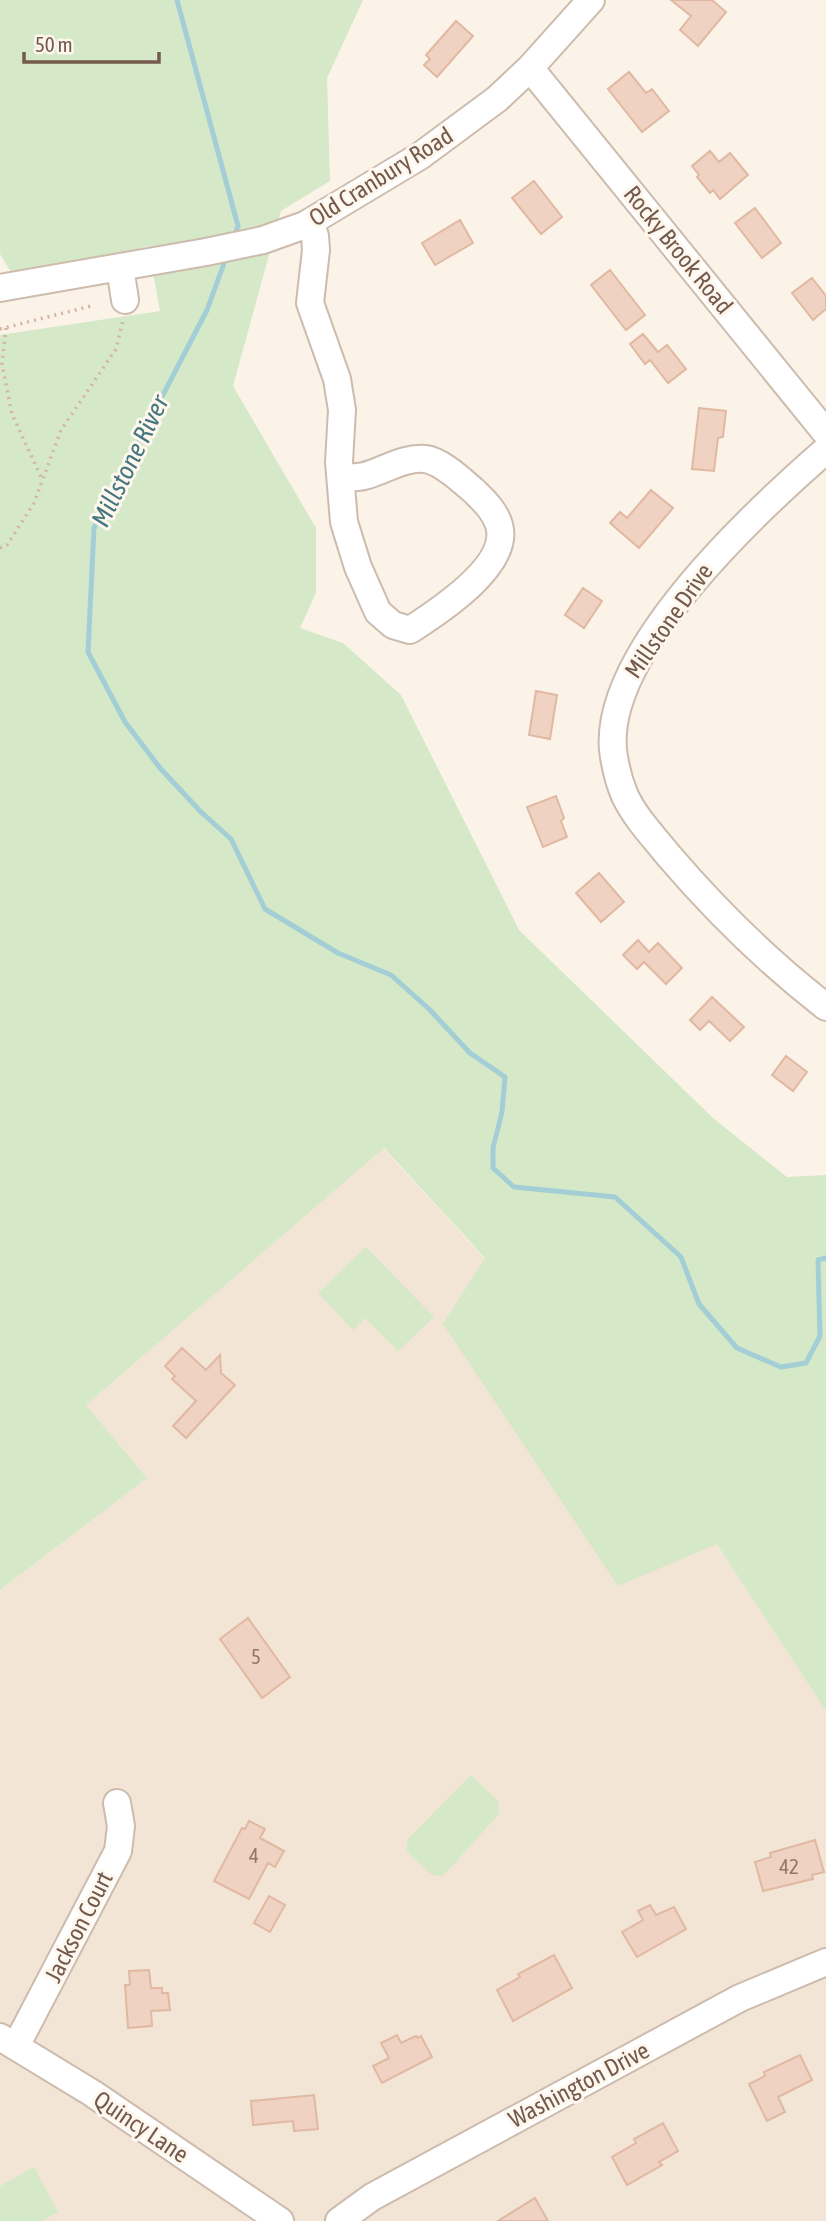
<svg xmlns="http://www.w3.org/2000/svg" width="826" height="2221" viewBox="0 0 826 2221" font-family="'Asap Condensed',sans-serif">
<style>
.residential{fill:#f2e5d6}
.green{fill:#d5e8c7}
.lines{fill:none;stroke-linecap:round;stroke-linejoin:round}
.stream{stroke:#a4ced5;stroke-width:5}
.building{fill:#efd2c1;stroke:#e1b8a2;stroke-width:2}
.minor-casing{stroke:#cdbbae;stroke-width:30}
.path{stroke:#d4b5a4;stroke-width:3.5;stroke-dasharray:2 5;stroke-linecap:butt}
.minor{stroke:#fff;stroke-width:26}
.labels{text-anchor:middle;stroke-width:6;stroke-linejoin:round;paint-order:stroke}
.number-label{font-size:21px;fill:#93786a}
.street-label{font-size:24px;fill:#745a4d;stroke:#fef7ee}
.water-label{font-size:26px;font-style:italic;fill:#45777f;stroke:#fef7ee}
</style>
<rect width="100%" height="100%" fill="#fbf3e8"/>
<path class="residential" d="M383 1148 485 1259 618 1586 717 1543 826 1711V2221H0V1590L147 1478 86 1405Z"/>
<path class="green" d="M0 0H363L327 78 330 181 281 211 233 386 316 528V593L300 628 343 643 401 695 519 930 714 1119 787 1177 826 1175V1711L717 1544 618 1586 443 1324 485 1258 384 1148 86 1405 147 1478 0 1590V335L160 311 148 246 17 282 0 254Z
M366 1247 434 1317 398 1351 365 1318 353 1330 318 1293Z
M471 1775 498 1801 499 1814 443 1876 432 1875 407 1852V1840Z
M34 2167 58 2212 42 2221H0V2186Z"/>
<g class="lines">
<path class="stream" d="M177 0 238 226 234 237
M227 255 207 310 94 528 88 652 125 722 160 768 201 812 231 839 265 909 338 953 391 975 429 1009 470 1053 505 1077 502 1112 493 1148V1168L514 1187 615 1197 681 1257 699 1304 737 1348 781 1367 806 1363 820 1336 818 1260 826 1258"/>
</g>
<path class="building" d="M671 0H712L726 12 698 46 680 30 691 16Z
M456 21 473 36 437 77 424 65 430 59 426 55Z
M629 72 646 93 652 89 669 111 642 132 608 89Z
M710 151 719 162 730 153 748 175 720 199 713 190 710 193 697 177 699 175 692 166Z
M534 181 562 217 541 234 512 198Z
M755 208 781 243 762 258 735 223Z
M460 220 473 243 435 265 422 243Z
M610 270 645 315 626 330 591 285Z
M812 278 826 296V309L813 320 792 293Z
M643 334 658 352 667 345 686 369 668 383 650 360 645 364 630 344Z
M699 408 726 411 723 437 718 438 714 471 692 469Z
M651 490 673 508 639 548 610 523 620 512 627 518Z
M583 588 602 601 584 628 565 615Z
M536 691 557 695 550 739 529 735Z
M556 796 564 818 561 821 567 837 543 847 527 807Z
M599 873 624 902 601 922 576 893Z
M638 940 649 952 658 943 682 968 666 984 644 962 637 969 623 955Z
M712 997 744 1027 730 1041 709 1021 700 1030 690 1020Z
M786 1056 807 1072 793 1091 772 1075Z
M182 1348 206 1370 220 1355 221 1373 235 1385 186 1438 173 1426 196 1401 172 1379 175 1376 165 1366Z
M248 1618 290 1677 262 1698 220 1639Z
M249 1821 265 1829 260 1838 284 1851 275 1867 268 1863 249 1899 214 1881 242 1828 245 1829Z
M815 1840 824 1872 812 1875 813 1879 763 1891 755 1862 771 1857 770 1853Z
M269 1896 285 1905 270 1932 254 1923Z
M650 1905 656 1915 674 1907 686 1929 637 1957 622 1932 643 1920 638 1911Z
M554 1955 572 1988 513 2021 497 1990 520 1977 518 1974Z
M149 1970 151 1988H162V1993H168L170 2010 151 2011 152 2026 128 2028 125 1985H130L129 1971Z
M397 2035 401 2043 416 2036 418 2038 421 2036 432 2057 382 2083 373 2066 389 2058 381 2043Z
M800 2055 812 2080 778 2097 785 2112 767 2121 749 2084 765 2076 764 2072Z
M314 2095 318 2129 294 2131 293 2121 253 2125 251 2101Z
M663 2123 678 2151 659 2162 662 2165 627 2185 612 2157 636 2143 634 2139Z
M535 2198 548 2221H498Z"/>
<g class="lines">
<g class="minor-casing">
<path id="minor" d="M530 68 826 433
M310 222 315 236 316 250 310 303 337 379 342 410 339 462 344 522 358 567 378 612 393 625 410 630C438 612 511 565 499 525 495 511 484 501 474 491 462 481 442 461 425 459 403 457 384 471 364 476 357 478 349 477 342 478
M120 267 125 300
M0 288 206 252 263 240 305 225 420 156 497 99 530 68 591 0
M826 450C756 511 604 651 613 750 615 766 619 782 625 796 636 819 654 837 669 856 717 912 768 962 826 1007
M0 2037 92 2093 280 2221
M16 2046 118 1851 121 1826 117 1803
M339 2221 372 2197 740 1998 826 1962"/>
</g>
<path class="path" d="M6 328 2 364 12 414 42 479
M0 329 95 305
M0 548 7 545 34 503 61 430 116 349 123 320"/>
<use href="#minor" class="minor"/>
</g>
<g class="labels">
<g class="number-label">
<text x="256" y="1664">5</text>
<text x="254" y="1863">4</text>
<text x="789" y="1874">42</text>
</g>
<g class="street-label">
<text transform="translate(381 177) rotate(-32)" y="8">Old Cranbury Road</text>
<text transform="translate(678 250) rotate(51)" y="8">Rocky Brook Road</text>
<text transform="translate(669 621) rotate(-55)" y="8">Millstone Drive</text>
<text transform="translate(79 1927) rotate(-63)" y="8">Jackson Court</text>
<text transform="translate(579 2085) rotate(-28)" y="8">Washington Drive</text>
<text transform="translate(141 2127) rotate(34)" y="8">Quincy Lane</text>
</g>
<g class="water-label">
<text transform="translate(130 461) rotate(-64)" y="9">Millstone River</text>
</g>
</g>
<path d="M24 52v10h135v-10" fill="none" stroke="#745a4d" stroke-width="3.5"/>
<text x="35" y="52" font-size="21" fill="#745a4d" stroke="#fef7ee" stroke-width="5" paint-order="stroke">50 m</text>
</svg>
